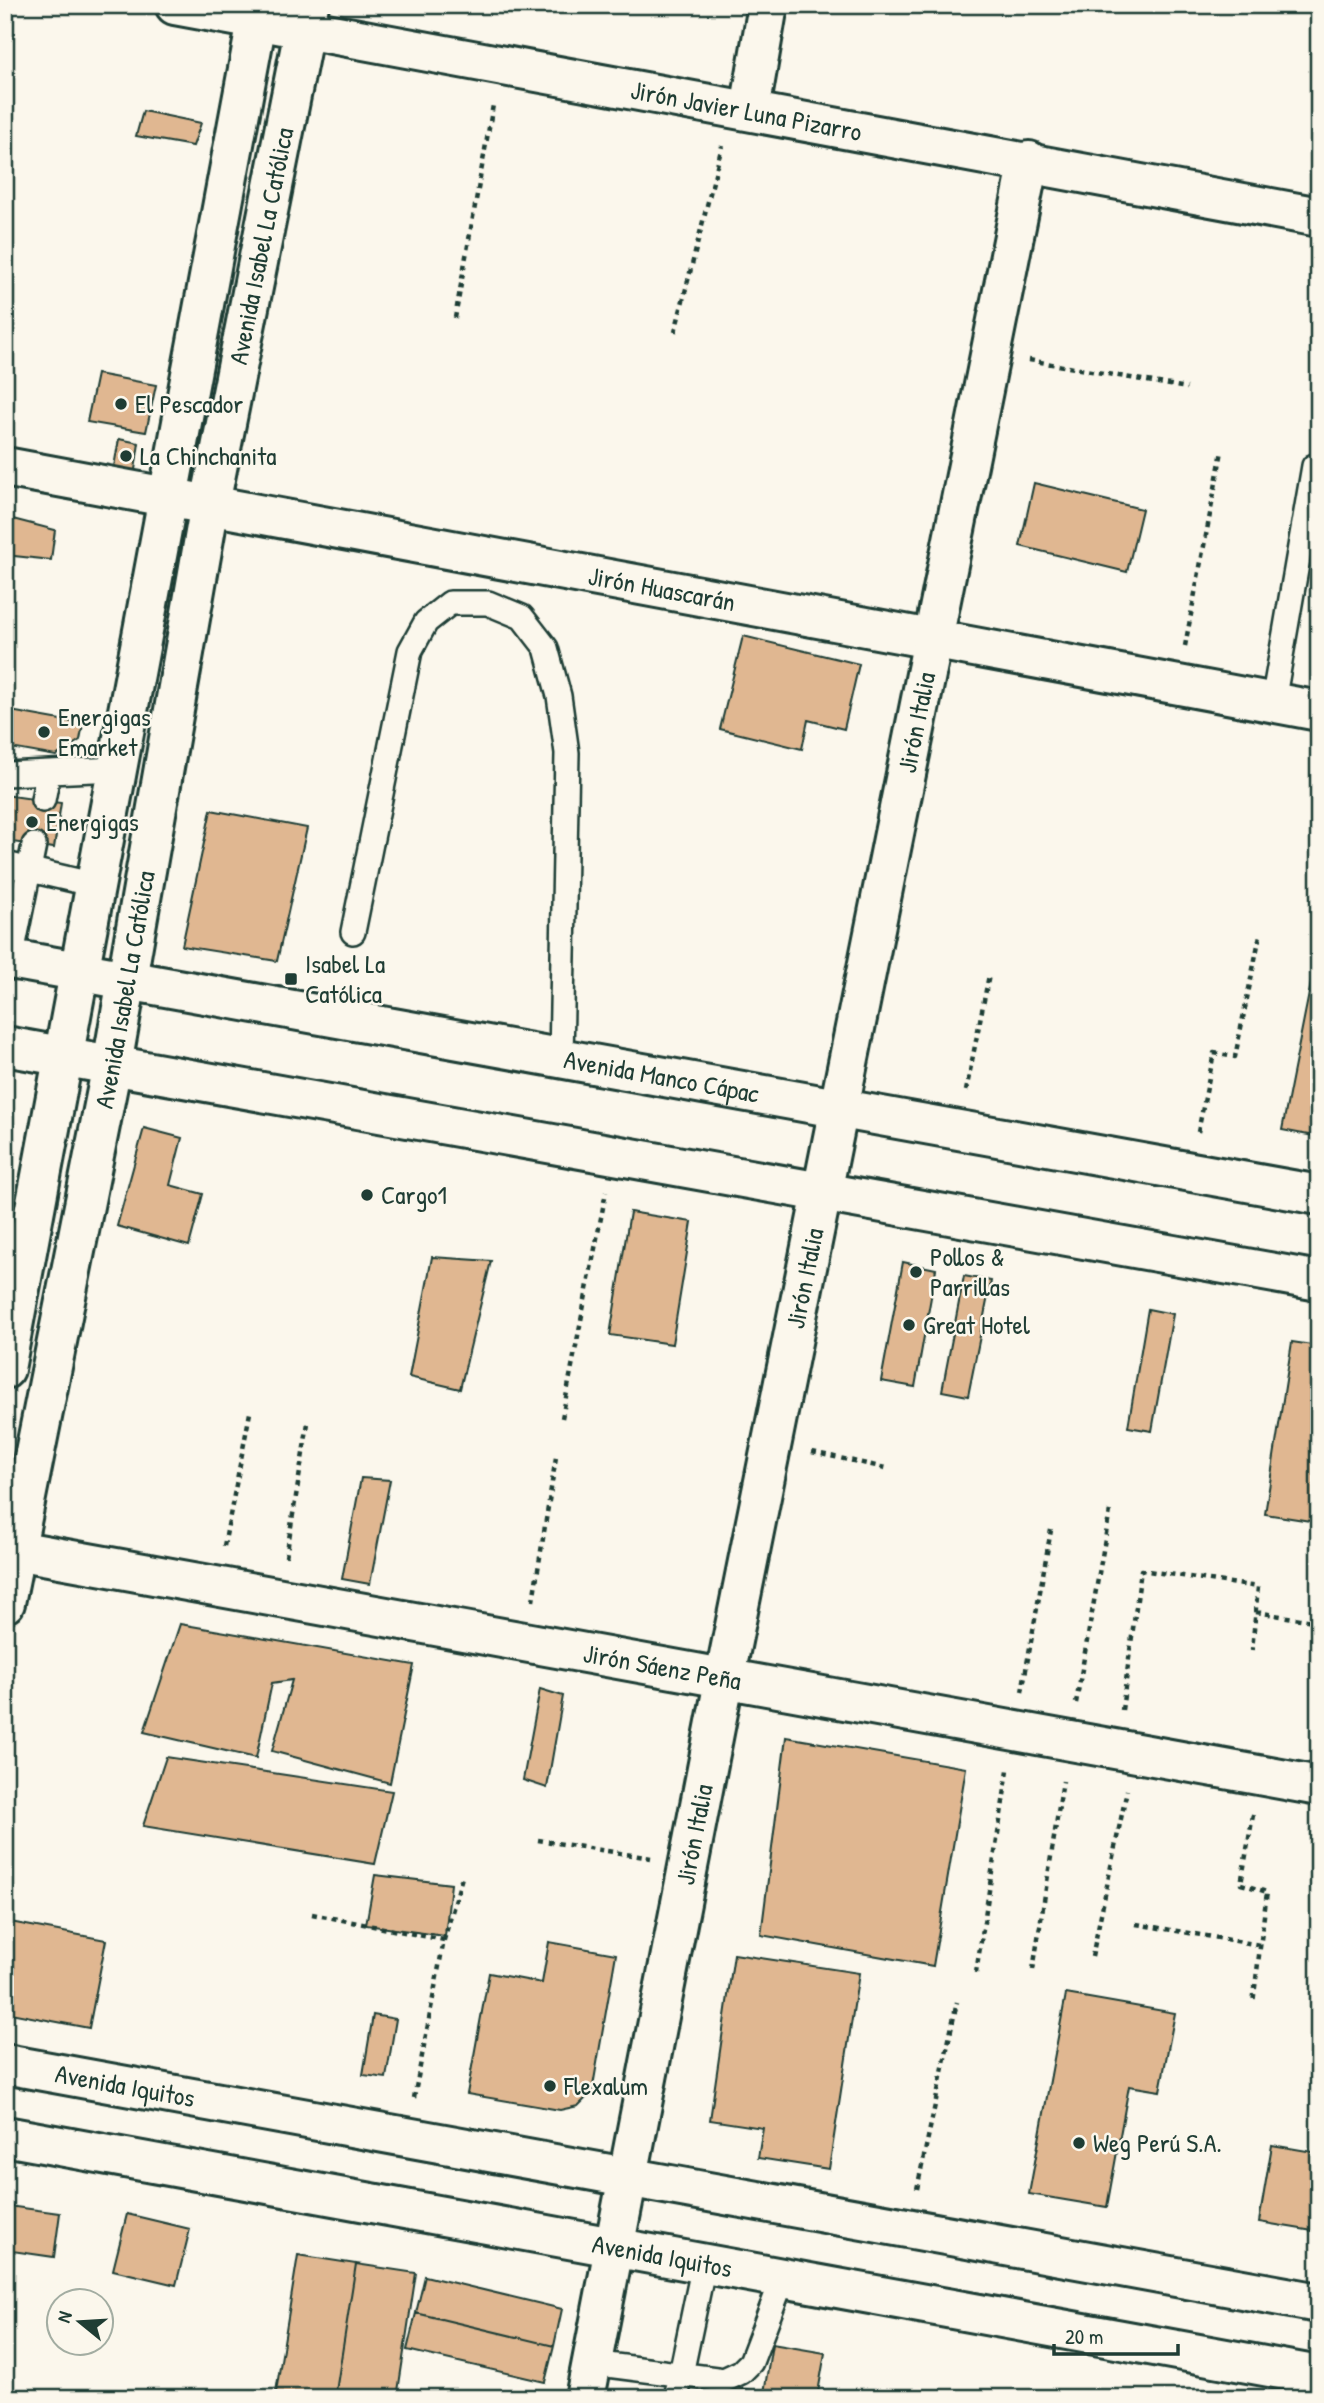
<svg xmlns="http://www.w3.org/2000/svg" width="1324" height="2403" viewBox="0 0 1324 2403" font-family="'Patrick Hand',sans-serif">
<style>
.building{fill:#e0b791;stroke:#1f3d34;stroke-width:2}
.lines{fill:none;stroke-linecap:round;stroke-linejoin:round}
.lane-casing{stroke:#1f3d34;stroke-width:28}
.street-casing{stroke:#1f3d34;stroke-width:44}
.secondary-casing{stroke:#1f3d34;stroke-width:44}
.primary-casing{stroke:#1f3d34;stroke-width:44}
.path{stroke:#1f3d34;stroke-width:4.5;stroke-dasharray:5 5;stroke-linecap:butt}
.lane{stroke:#fbf7ec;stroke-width:23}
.street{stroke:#fbf7ec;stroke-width:38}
.secondary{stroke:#fbf7ec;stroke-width:38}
.primary{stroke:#fbf7ec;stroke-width:38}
.poi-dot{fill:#1f3d34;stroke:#fbf7ec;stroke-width:2.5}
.labels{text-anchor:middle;stroke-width:5;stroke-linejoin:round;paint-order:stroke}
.street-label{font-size:26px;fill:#1f3d34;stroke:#fbf7ec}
.poi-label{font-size:26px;fill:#1f3d34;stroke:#fbf7ec;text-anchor:start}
</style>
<rect width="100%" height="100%" fill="#fbf7ec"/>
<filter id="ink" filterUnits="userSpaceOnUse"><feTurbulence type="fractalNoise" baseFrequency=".0143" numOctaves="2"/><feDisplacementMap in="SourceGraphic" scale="14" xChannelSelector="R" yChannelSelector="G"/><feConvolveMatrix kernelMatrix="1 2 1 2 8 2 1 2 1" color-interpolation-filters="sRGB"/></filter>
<g filter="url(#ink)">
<path class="building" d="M143 111 201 123 193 146 136 136Z
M97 374 156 385 146 432 87 422Z
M119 439 139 443 135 470 128 474 113 472Z
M1034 483 1142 509 1127 572 1020 546Z
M5 517 55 530 51 560 5 555Z
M743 636 859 664 844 729 808 720 802 749 720 729Z
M5 710 83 724 80 740 56 756 5 747Z
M5 795 61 803 54 848 5 841Z
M211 810 307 828 277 961 182 946Z
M5 870 13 871 6 909H5Z
M1315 963H1319V1137L1282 1130Z
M5 1102 12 1104 5 1143Z
M144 1128 182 1138 170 1185 203 1194 189 1246 117 1226Z
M630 1212 692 1222 672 1344 610 1335Z
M432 1257 491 1261 460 1389 409 1377Z
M903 1262 936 1269 915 1387 881 1381Z
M964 1276 991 1281 968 1396 942 1391Z
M1148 1309 1173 1314 1152 1431 1128 1427Z
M1292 1342 1319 1346 1317 1522 1265 1514Z
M361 1478 390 1480 370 1584 342 1579Z
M180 1624 414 1665 390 1783 272 1751 292 1680 272 1683 256 1758 144 1732Z
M540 1689 563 1696 547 1788 523 1780Z
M786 1737 966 1768 933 1966 761 1935Z
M166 1757 392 1791 375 1864 143 1826Z
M375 1875 451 1884 445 1936 366 1925Z
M5 1921 106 1940 89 2028 5 2012Z
M549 1942 616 1954 592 2092 578 2106 560 2110 467 2094 489 1973 542 1983Z
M734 1954 859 1973 829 2169 758 2158 763 2128 710 2120Z
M1066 1994 1175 2013 1160 2091 1129 2086 1107 2207 1029 2194Z
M373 2015 396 2019 386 2078 363 2075Z
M1272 2145 1319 2153V2232L1259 2222Z
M8 2206 60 2213 54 2257 5 2250Z
M127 2214 190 2229 176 2285 113 2270Z
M298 2255 356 2264 335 2398H275Z
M356 2264 416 2273 397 2398H335Z
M425 2276 562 2309 554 2346 416 2313Z
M416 2313 554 2346 545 2382 407 2350Z
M772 2344 825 2353 817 2398H727L729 2386 764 2393Z"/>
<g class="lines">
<g class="lane-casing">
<path id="lane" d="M1273 702 1314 466
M5 774 116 769
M43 800 48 774
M5 864 95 885
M353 932 410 651 426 622 450 603H488L522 617 546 648 559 696 567 753 561 1058
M11 959 34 845
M592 2363 724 2380 741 2372 751 2362 783 2278
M676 2398 704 2264"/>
</g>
<g class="street-casing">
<g id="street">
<path d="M750 110 768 5"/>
<path id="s1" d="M5 467 1319 711"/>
<path id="s2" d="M5 1548 1319 1786"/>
<path id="s3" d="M585 2398 725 1676 1029 161"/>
</g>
</g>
<g class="secondary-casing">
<g id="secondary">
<path id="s4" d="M175 5 1319 217"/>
<path d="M5 1369 260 5"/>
<path id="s5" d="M5 1603 112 1065 210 504 309 5"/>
<path id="s6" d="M5 2064 1319 2303"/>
<path id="s7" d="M5 2136 1319 2376"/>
</g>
</g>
<g class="primary-casing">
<g id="primary">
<path id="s8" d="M5 958 1319 1195"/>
<path d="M5 1046 1319 1281"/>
</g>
</g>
<path class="path" d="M455 318 493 105
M675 332 722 146
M1029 360 1187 388
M1185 646 1222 451
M966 1091 989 975
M1198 1132 1214 1053 1235 1057 1260 935
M562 1418 606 1192
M812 1452 890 1469
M224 1546 250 1413
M286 1557 308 1423
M533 1601 556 1457
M1256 1612 1319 1622
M1022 1692 1051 1530
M1076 1703 1110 1511
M1122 1710 1141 1570 1258 1587 1252 1650
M1253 1815 1241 1884 1267 1892 1253 2003
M538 1840 651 1858
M312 1914 444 1940
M1136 1924 1260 1945
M1092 1957 1127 1790
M1033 1970 1063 1781
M976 1973 1008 1770
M414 2098 444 1940 462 1877
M917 2189 957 2002"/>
<use href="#lane" class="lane"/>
<use href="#street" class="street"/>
<use href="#secondary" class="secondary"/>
<use href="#primary" class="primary"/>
</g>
</g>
<g class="poi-dot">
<circle cx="121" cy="404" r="7"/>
<circle cx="126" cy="456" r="7"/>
<circle cx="44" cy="732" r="7"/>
<circle cx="32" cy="822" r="7"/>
<rect x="284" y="972" width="14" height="14" rx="3.5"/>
<circle cx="367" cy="1195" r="7"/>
<circle cx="916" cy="1272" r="7"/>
<circle cx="909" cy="1325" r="7"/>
<circle cx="550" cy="2086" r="7"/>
<circle cx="1079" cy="2143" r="7"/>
</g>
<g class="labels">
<g class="street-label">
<text dy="9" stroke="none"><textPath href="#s4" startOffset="581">Jirón Javier Luna Pizarro</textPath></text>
<text dy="9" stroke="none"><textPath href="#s5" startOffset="1381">Avenida Isabel La Católica</textPath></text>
<text dy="9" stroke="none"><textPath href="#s1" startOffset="668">Jirón Huascarán</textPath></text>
<text dy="9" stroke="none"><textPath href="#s3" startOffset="1708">Jirón Italia</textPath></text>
<text dy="9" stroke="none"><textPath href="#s5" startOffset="625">Avenida Isabel La Católica</textPath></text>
<text dy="9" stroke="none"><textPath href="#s8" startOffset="667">Avenida Manco Cápac</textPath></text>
<text dy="9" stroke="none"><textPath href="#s3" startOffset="1141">Jirón Italia</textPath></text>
<text dy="9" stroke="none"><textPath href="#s2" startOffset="668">Jirón Sáenz Peña</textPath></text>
<text dy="9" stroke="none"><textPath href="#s3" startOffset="574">Jirón Italia</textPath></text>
<text dy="9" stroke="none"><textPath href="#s6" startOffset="122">Avenida Iquitos</textPath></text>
<text dy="9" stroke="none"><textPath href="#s7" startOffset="668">Avenida Iquitos</textPath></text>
</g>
<g class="poi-label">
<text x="135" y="413">El Pescador</text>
<text x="140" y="465">La Chinchanita</text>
<text x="58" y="726">Energigas<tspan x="58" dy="30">Emarket</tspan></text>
<text x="46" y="831">Energigas</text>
<text x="305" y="973">Isabel La<tspan x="305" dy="30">Católica</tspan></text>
<text x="381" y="1204">Cargo1</text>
<text x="930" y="1266">Pollos &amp;<tspan x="930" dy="30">Parrillas</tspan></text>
<text x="923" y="1334">Great Hotel</text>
<text x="564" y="2095">Flexalum</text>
<text x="1093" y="2152">Weg Perú S.A.</text>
</g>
</g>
<rect width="1324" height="2403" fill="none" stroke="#fbf7ec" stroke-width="28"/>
<rect x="14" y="14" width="1296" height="2375" fill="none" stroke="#1f3d34" stroke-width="2.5" filter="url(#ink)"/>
<g transform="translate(80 2322) rotate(288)"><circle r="33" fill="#fbf7ec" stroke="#a3ada2" stroke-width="2"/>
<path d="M0-5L12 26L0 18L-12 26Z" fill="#1f3d34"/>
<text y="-10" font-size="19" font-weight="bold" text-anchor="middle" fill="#1f3d34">N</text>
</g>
<path d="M1054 2344v10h124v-10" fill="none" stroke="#1f3d34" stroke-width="3.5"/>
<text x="1065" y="2344" font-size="21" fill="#1f3d34" stroke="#fbf7ec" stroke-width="5" paint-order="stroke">20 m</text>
</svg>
